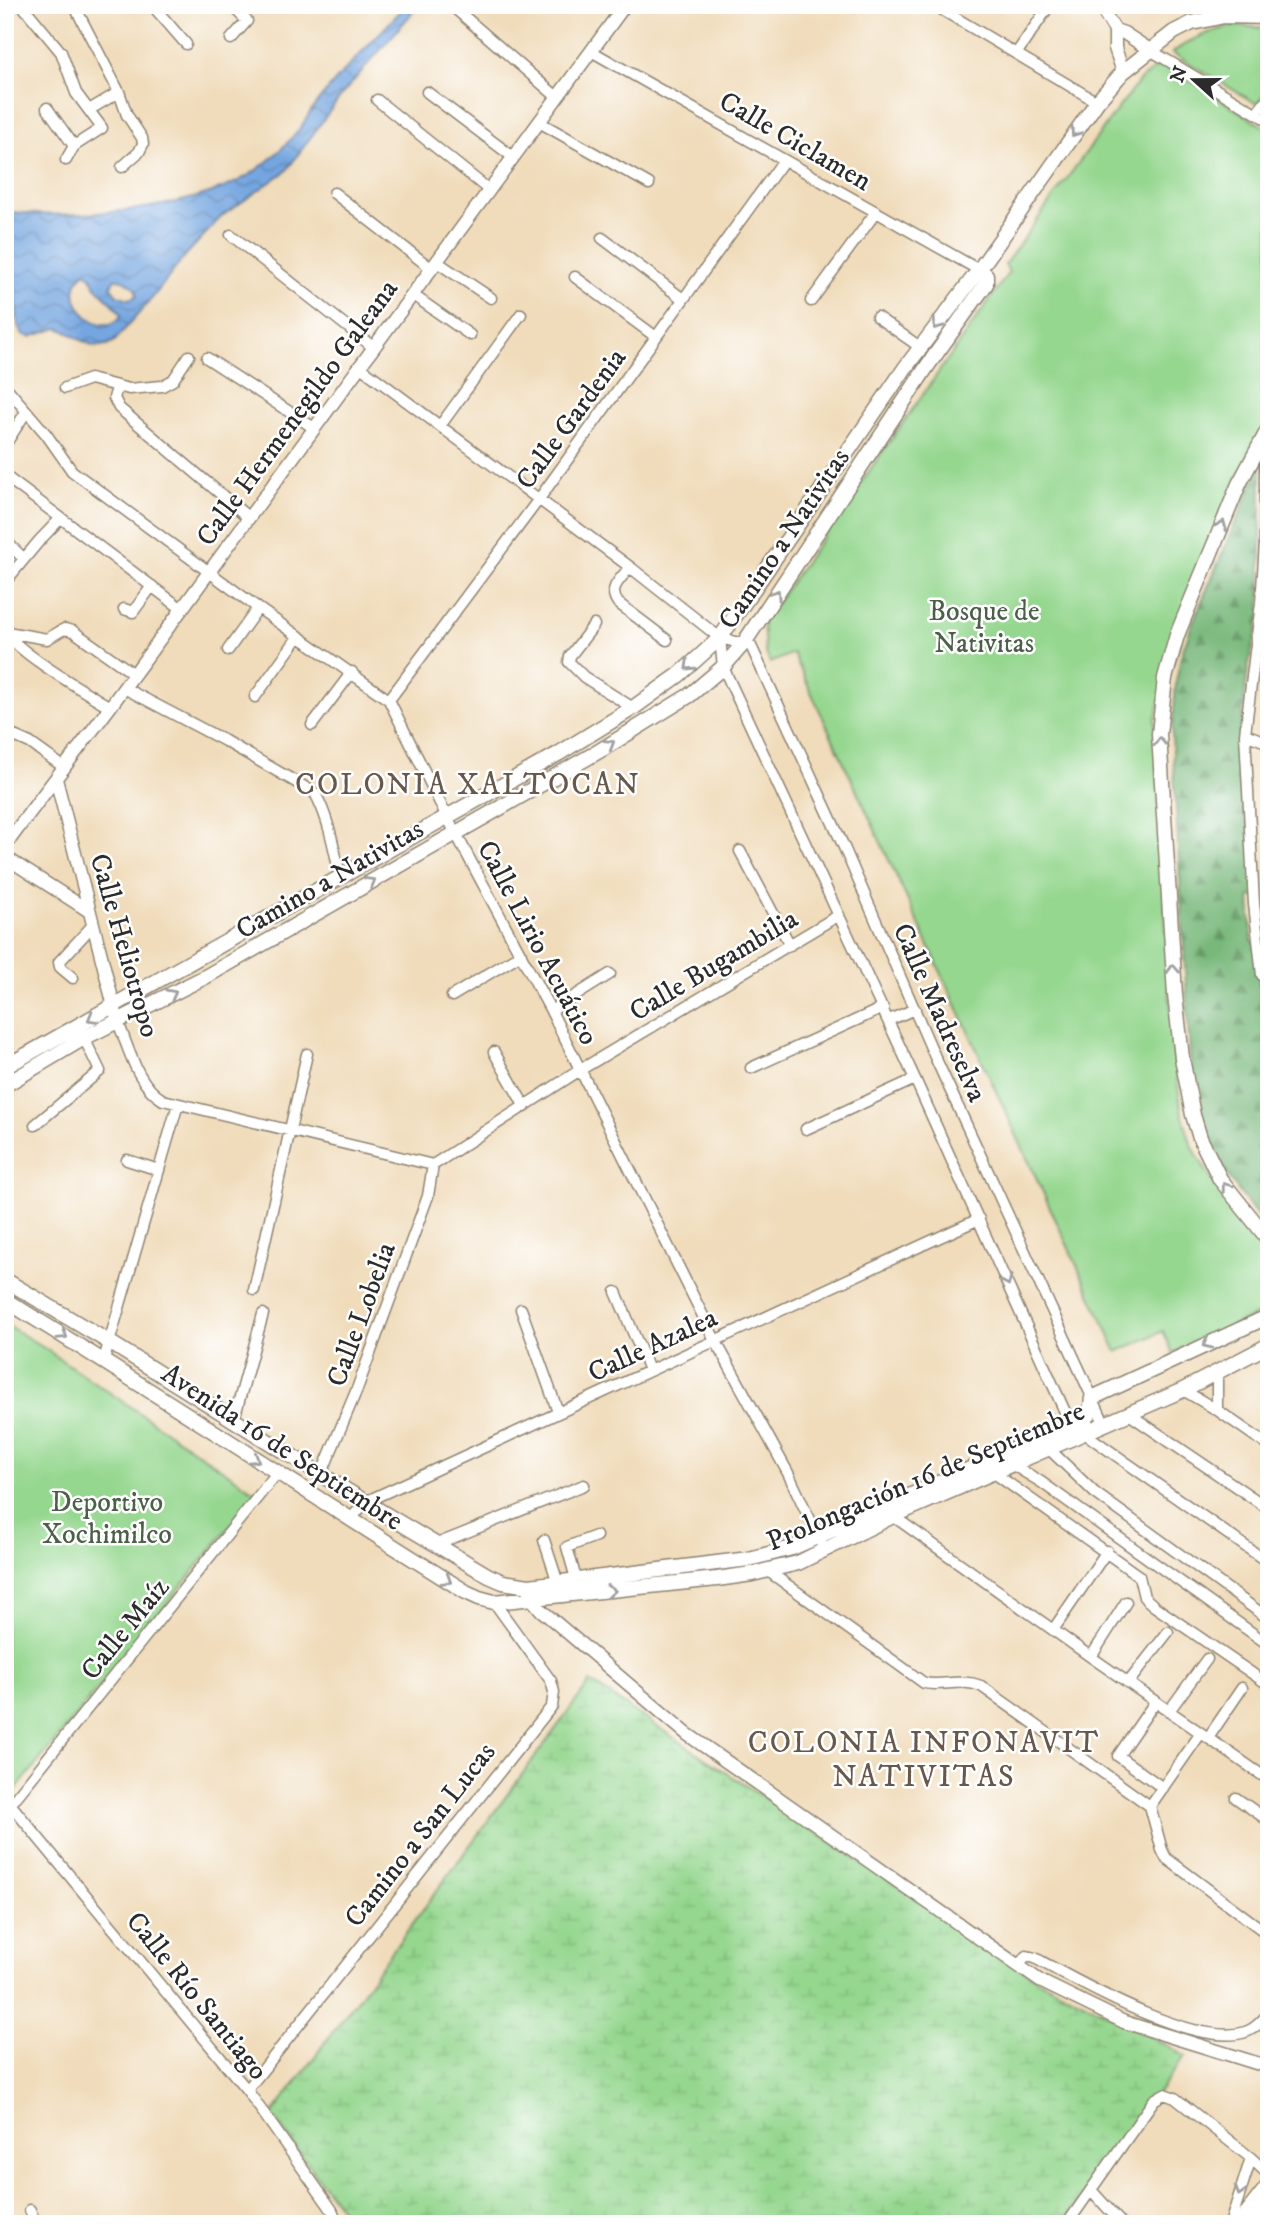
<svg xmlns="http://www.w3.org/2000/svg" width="1274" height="2229" viewBox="0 0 1274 2229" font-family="'IM FELL DW Pica',serif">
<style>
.forest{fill:url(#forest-firs);stroke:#527252;stroke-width:2}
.wetland{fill:url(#wetland-marsh);stroke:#60815d;stroke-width:2}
.park{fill:#95d78f;stroke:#60815d;stroke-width:2}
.water{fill:url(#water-waves);stroke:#506886;stroke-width:2;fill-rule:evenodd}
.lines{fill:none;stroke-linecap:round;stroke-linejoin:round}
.minor-casing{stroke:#8e8372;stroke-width:13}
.tertiary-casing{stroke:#8e8372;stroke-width:15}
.secondary-casing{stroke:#8e8372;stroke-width:17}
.minor{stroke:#fff;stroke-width:10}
.tertiary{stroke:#fff;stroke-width:12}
.secondary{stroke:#fff;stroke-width:14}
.oneway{stroke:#a0a0a0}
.labels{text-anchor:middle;stroke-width:5;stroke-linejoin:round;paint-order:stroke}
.street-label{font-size:28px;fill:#2b2b2b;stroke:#fff}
.park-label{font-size:28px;fill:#4b5f49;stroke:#fff}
.neighbourhood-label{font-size:30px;letter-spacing:2px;fill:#68574b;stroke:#fff}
</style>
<defs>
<pattern id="forest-firs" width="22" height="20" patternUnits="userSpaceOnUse" patternTransform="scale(1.75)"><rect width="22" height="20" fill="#78b87a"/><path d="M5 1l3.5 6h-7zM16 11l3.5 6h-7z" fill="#639664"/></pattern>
<pattern id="wetland-marsh" width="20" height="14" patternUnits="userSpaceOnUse" patternTransform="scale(1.75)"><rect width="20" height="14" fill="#95d78f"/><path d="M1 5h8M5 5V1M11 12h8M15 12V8" fill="none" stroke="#81b97c"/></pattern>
<pattern id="water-waves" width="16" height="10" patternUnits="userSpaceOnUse" patternTransform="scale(1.75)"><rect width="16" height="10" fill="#75a6e0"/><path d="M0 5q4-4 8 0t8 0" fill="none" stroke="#6087b6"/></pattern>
</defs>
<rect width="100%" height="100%" fill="#fff"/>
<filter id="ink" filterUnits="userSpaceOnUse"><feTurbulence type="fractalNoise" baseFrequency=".0143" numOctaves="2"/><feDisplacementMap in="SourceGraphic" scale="14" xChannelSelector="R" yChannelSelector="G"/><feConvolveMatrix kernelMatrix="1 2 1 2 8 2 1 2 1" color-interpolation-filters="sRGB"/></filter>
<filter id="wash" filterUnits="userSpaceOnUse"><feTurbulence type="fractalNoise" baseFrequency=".00686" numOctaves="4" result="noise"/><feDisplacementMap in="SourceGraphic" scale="28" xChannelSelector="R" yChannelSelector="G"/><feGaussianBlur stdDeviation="1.57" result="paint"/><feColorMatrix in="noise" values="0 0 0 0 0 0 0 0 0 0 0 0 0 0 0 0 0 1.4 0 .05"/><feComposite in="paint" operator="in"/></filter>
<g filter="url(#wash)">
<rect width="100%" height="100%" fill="#f0dbba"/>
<path class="forest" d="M1261 463V615L1248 667 1240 740 1246 824 1255 823 1258 897H1250L1252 940 1255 943 1269 1071V1230C1225 1177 1204 1144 1191 1075L1172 737 1176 682 1181 656 1192 624Z"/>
<path class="wetland" d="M590 1682 1040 1981 1124 2022 1185 2056 1062 2224H352L272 2115Z"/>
<path class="park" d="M1234 26 1269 28V88L1257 104 1172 53C1192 38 1210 31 1234 26Z
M1162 63 1269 130V416L1223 507 1155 719 1172 1040 1181 1109 1191 1144 1208 1174 1233 1209 1269 1251V1309L1173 1353 1163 1331 1117 1352 793 653 770 663 765 651 763 622 1009 272 1005 264 1119 107 1141 79Z
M5 1324 38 1344 257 1493 5 1803Z"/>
<path class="water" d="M406 5H419L343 93 286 171 222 216 185 256 153 297 113 343C91 353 78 335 58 328L30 337 22 334 18 326 14 291 5 255V211C72 221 205 210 259 168 275 156 289 142 301 127 307 118 312 108 319 100 346 67 377 37 406 5ZM85 272C92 276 92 279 95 285 102 297 118 304 121 316 102 343 55 298 85 272ZM114 279C124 278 137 286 137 296L129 299 117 295 111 287Z"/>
</g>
<g filter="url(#ink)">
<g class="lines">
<g class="minor-casing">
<path id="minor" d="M22 5 61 52 76 93 102 128 74 146 66 160
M74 5 119 92 127 115 142 138 143 144 139 152 122 167
M152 5 186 44
M451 5 557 97
M934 5 1097 102
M231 39 247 21 231 5
M1150 50 1269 121
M591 51 979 270
M1016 54 1047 9
M427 92 513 157
M377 100 489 190
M47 108 74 146
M89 110 119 92
M1257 113 1269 97
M539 122 649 184
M334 193 432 269
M231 235 373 347
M602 238 683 299
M437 262 491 298
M575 277 656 337
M413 295 470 335
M811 301 876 212
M877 317 920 347
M207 358 314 428
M359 366 630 567 720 638 751 646 843 845 935 1057 1105 1425
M5 386 46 434 72 471 258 608 389 700 447 817 551 1011 715 1340 788 1473 821 1543
M65 388 90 379 129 389 162 386 173 380 189 356
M117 388 114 398 119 408 249 518
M440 426 521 314
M5 445 26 412
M5 476 182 609
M8 543 24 559
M630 567C621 579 607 588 618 603L667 640
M5 582 39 541 60 519
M124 609 133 612 152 586
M594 625 570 656 569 662 584 677 633 708
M720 638 723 667 915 1079 1070 1423 1269 1563
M228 650 258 608
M124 688 225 741 315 793C329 819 334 848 340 876
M255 697 299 636
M389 700 539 499 784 160
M110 707C89 694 14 651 7 632L47 639 64 629 73 631 134 674
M312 725 352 672
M5 732 30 743 65 768
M1245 734 1269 743
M740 851 790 945
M1262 975 1254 904 1245 734 1261 603 1265 543V437
M73 978 60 967 59 962 93 925
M452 996 521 954
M551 1011 610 974
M889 1020 915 1009
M118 1022C129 1049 137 1085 163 1100L433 1165
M494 1052 525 1107
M751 1068 883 1008
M35 1125 100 1071 84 1038
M806 1129 915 1079
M127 1160 159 1170
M433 1165 580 1070 839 915
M254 1290 307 1054
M616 1292 649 1370
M521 1309 558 1412
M104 1360 178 1104
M1217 1372V1410
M1183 1390 1217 1410 1269 1446
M1129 1414 1269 1509
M234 1419 263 1314
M1048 1448 1095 1493 1269 1619
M1013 1465 1041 1482 1269 1645
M994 1473 1139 1576 1144 1597 1154 1606 1269 1685
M321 1475 357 1389 428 1196 433 1165
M893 1516 1091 1657 1269 1780
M351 1519 365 1502 979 1219
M544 1540 558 1583
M437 1544 584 1485
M768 1571 924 1683C943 1687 960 1678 981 1686L1150 1806 1162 1850 1166 1858 1269 1935
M576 1579 567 1547 596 1536
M1053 1630 1107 1551
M1091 1657 1126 1602
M1128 1683 1168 1632
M1155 1702 1118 1756 1163 1788
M1169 1711 1207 1659
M1208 1738 1242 1688
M1236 1798 1269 1821
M11 1805 247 2090 332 2210 338 2224
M1150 1806 1201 1733
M5 1811 277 1473
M1018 1965 1027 1956 1035 1958C1079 1982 1199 2051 1248 2031 1256 2028 1263 2020 1269 2013
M247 2090 552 1706 554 1692 551 1681 494 1602
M1092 2191 1122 2224
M30 2210 36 2224
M1067 2224 1154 2100 1164 2094 1175 2098 1251 2158 1269 2175
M1230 2224 1251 2158"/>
</g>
<g class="tertiary-casing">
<path id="tertiary" d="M1099 5 1115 30V48L1123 72
M1115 30 1124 33 1150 50
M56 779 118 1022
M5 846C39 799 75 754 110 707L625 5
M5 857 89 911
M530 1593 531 1598 541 1610 687 1734 1040 1981 1124 2022 1269 2067
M1237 2224 1269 2183
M1252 2224 1269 2202"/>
</g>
<g class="secondary-casing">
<path id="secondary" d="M1269 428 1239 484 1177 635 1165 678 1159 734 1175 995 1182 1058 1193 1115 1200 1138 1220 1179 1269 1240
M5 1067 558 754 633 708 679 675 720 638 905 368 979 270 1097 102 1123 72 1174 32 1192 23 1224 16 1269 17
M5 1085 84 1038 205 977 601 750 690 695 723 667 744 643 928 365 986 284V275L979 270
M5 1280 109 1342 365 1502 489 1576 503 1582 529 1586 749 1559 792 1548 1087 1417 1090 1413 1092 1398 1269 1316
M5 1300C160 1395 312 1496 466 1592L479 1598 494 1602 717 1579 752 1574 798 1563 893 1516 1183 1390 1269 1345"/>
</g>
<use href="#minor" class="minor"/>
<use href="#tertiary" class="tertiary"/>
<use href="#secondary" class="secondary"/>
</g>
<defs><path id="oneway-chevron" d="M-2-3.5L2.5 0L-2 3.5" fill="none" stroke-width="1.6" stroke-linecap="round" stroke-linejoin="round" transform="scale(1.75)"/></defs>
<g class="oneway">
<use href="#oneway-chevron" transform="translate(1075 132) rotate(125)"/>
<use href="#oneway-chevron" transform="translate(937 325) rotate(127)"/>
<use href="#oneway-chevron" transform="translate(1222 525) rotate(-67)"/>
<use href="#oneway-chevron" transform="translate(776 594) rotate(-56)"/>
<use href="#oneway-chevron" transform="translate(689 666) rotate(137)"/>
<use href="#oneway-chevron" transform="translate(1160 742) rotate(-92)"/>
<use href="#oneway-chevron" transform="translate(610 744) rotate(-32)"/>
<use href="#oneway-chevron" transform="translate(371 882) rotate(-30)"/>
<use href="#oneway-chevron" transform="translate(1173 969) rotate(-93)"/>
<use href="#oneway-chevron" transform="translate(172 994) rotate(-28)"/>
<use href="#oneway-chevron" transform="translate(92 1018) rotate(150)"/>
<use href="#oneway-chevron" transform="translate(1226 1187) rotate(-127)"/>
<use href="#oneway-chevron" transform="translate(1007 1281) rotate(66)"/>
<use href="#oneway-chevron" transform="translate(63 1335) rotate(32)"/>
<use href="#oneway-chevron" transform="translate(1207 1344) rotate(155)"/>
<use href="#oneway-chevron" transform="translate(255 1459) rotate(33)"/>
<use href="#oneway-chevron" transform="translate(447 1580) rotate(32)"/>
<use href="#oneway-chevron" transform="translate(611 1591) rotate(-5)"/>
<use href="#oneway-chevron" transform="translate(1240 2191) rotate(107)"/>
</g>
</g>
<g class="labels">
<g class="street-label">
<text transform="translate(796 140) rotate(30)" y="10">Calle Ciclamen</text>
<text transform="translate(296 412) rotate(-54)" y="10">Calle Hermenegildo Galeana</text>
<text transform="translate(570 418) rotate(-54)" y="10">Calle Gardenia</text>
<text transform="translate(783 538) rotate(-56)" y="10">Camino a Nativitas</text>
<text transform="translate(329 878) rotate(-30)" y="10">Camino a Nativitas</text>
<text transform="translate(539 942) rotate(62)" y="10">Calle Lirio Acuático</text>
<text transform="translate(126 945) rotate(74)" y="10">Calle Heliotropo</text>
<text transform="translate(713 964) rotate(-31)" y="10">Calle Bugambilia</text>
<text transform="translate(941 1012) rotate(66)" y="10">Calle Madreselva</text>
<text transform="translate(360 1314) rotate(-70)" y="10">Calle Lobelia</text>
<text transform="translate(652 1344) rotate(-25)" y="10">Calle Azalea</text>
<text transform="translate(283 1446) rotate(33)" y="10">Avenida 16 de Septiembre</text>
<text transform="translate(925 1475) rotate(-23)" y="10">Prolongación 16 de Septiembre</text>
<text transform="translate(124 1628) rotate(-51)" y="10">Calle Maíz</text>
<text transform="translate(419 1834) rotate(-52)" y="10">Camino a San Lucas</text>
<text transform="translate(198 1995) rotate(51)" y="10">Calle Río Santiago</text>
</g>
<g class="park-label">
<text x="984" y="620">Bosque de<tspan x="984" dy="32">Nativitas</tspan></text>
<text x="107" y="1511">Deportivo<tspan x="107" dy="32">Xochimilco</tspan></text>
</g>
<g class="neighbourhood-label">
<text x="468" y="794">COLONIA XALTOCAN</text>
<text x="924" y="1752">COLONIA INFONAVIT<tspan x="924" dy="34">NATIVITAS</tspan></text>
</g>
</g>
<rect width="1274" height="2229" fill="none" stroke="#fff" stroke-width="28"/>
<g transform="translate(1194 80) rotate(291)" stroke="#ffffff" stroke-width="5" paint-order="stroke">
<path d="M0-5L12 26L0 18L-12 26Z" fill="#2b2b2b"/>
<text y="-10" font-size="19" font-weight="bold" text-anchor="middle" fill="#2b2b2b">N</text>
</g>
</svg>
